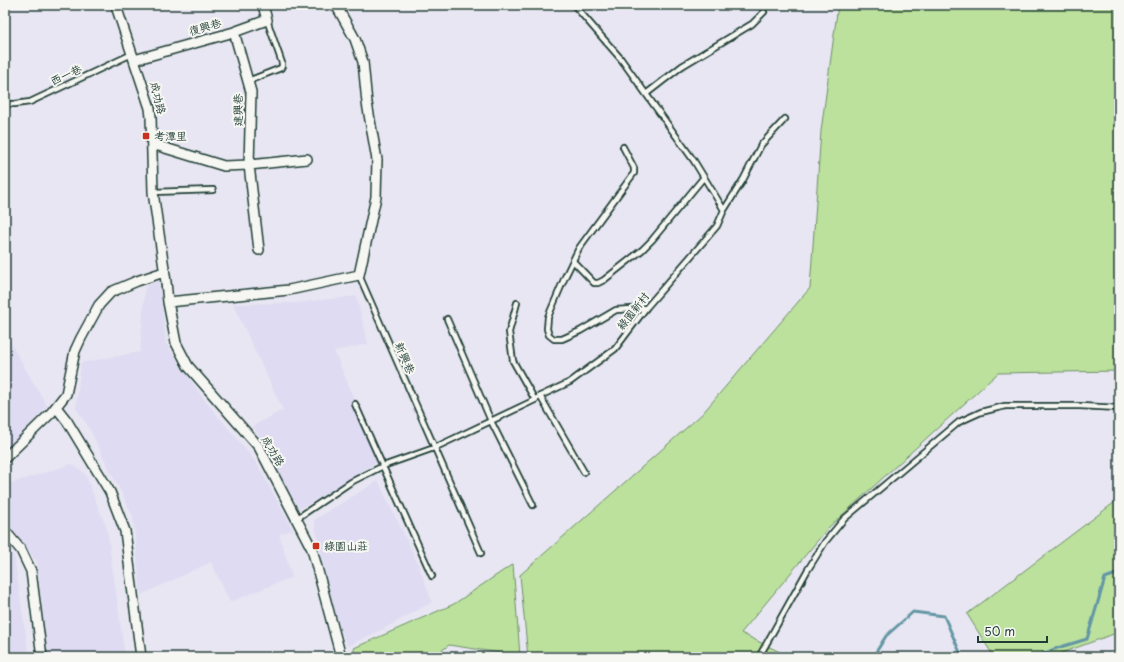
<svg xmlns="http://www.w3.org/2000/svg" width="1124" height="662" viewBox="0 0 1124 662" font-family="'Playpen Sans','LXGW WenKai TC',sans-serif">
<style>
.built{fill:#dedbf2}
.green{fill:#bbe19c;stroke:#6d8f68}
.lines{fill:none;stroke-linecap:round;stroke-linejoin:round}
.stream{stroke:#6396a5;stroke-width:3}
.lane-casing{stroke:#1f3d34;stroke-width:8}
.street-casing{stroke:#1f3d34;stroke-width:12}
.lane{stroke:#f6f6f2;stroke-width:4.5}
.street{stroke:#f6f6f2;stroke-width:9}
.poi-dot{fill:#c8321e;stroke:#f6f6f2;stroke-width:1.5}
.labels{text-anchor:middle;stroke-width:4;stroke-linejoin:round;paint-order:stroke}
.street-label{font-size:11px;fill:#1f3d34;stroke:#f6f6f2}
.poi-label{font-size:11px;fill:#1f3d34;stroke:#f6f6f2;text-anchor:start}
</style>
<rect width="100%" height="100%" fill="#e8e6f2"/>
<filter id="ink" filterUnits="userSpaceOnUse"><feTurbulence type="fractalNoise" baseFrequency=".025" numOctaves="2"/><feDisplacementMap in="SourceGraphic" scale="8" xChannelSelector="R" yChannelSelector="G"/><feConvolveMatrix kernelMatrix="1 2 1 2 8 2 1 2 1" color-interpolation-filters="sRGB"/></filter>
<g filter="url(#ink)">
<path class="built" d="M159 281 166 343 202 397 256 462 293 530 279 534 292 577 230 602 211 562 141 595 133 516 88 426 76 408 81 363 140 352 145 287Z
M356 296 368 344 334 351 380 460 314 501 299 509 253 426 283 410 233 304 297 303Z
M5 334 47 406 8 451 5 448Z
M72 464 85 474 107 529 125 657H48L37 562 5 521V485Z
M378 481 418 564 432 602 383 629 347 646 331 601 314 520Z
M5 543 14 556 29 657H5Z"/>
<path class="green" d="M838 5H1119V371L998 373 828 528 741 633 790 657H528L520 575 702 414 810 288 821 131Z
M1119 499V632L1051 657H994L967 614Z
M513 564 520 656 449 645 433 657H354V648L454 604Z"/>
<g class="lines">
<path class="stream" d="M873 657 886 636 913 612 944 616 962 657
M1036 657 1054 649 1087 639 1105 578 1119 573"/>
<g class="lane-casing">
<path id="lane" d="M574 5 621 59 694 161 724 210
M248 81 281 68 282 66V63L267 20
M646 94 682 66 752 24 764 12
M5 104H15L30 102 132 54
M623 147 634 168V173L579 248 565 277 548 317 547 329 549 335 554 339H562L580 331 616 310 646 308
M153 192 213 190
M573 261 594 283H598L604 280 642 250 652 240 704 177
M359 275 481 553
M517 303 509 332 513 361 535 400
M447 319 491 421 533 505
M540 396 584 472
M355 404 432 576
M296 519 351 482 383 466 434 448 535 400 540 396 570 382 615 349 646 308 717 226 724 210 743 180 761 145 785 119
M759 657 807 571 825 542 844 519 959 422 981 412 1005 406H1080L1119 408"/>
</g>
<g class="street-casing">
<path id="street" d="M117 5V9L150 108 151 117 153 192 166 282 168 302 176 343 188 366 209 390 259 447 312 549 341 657
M234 32 251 92 249 165 259 250
M134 60 234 32 267 20 263 5
M152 144 224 166 249 165 307 159
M168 302 289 290 359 275 376 197 377 160 367 103 363 62 355 39 336 5
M56 407 67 421 110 492 125 531 141 657
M5 458 51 413 66 394 75 351 81 338 99 305 111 292 137 281 164 272
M5 531 21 550 31 571 42 657"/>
</g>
<use href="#lane" class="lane"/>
<use href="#street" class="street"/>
</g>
</g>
<g class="poi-dot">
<rect x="142" y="132" width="8" height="8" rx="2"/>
<rect x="312" y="542" width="8" height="8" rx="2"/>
</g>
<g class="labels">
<g class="street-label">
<text transform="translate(205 27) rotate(-16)" y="4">復興巷</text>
<text transform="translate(66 75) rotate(-25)" y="4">西一巷</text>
<text transform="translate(158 98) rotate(76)" y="4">成功路</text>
<text transform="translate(238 110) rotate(-91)" y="4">建興巷</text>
<text transform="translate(633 311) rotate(-52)" y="4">綠園新村</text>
<text transform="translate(405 358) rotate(67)" y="4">新興巷</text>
<text transform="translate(273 451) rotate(59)" y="4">成功路</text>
</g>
<g class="poi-label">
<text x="154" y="140">考潭里</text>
<text x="324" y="550">綠園山莊</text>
</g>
</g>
<rect width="1124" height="662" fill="none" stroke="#f6f6f2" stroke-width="20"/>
<rect x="10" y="10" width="1104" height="642" fill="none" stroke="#1f3d34" stroke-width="1.5" filter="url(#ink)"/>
<path d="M978 636v6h69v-6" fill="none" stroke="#1f3d34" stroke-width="2"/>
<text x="984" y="636" font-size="12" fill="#1f3d34" stroke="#f6f6f2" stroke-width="3" paint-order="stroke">50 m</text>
</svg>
